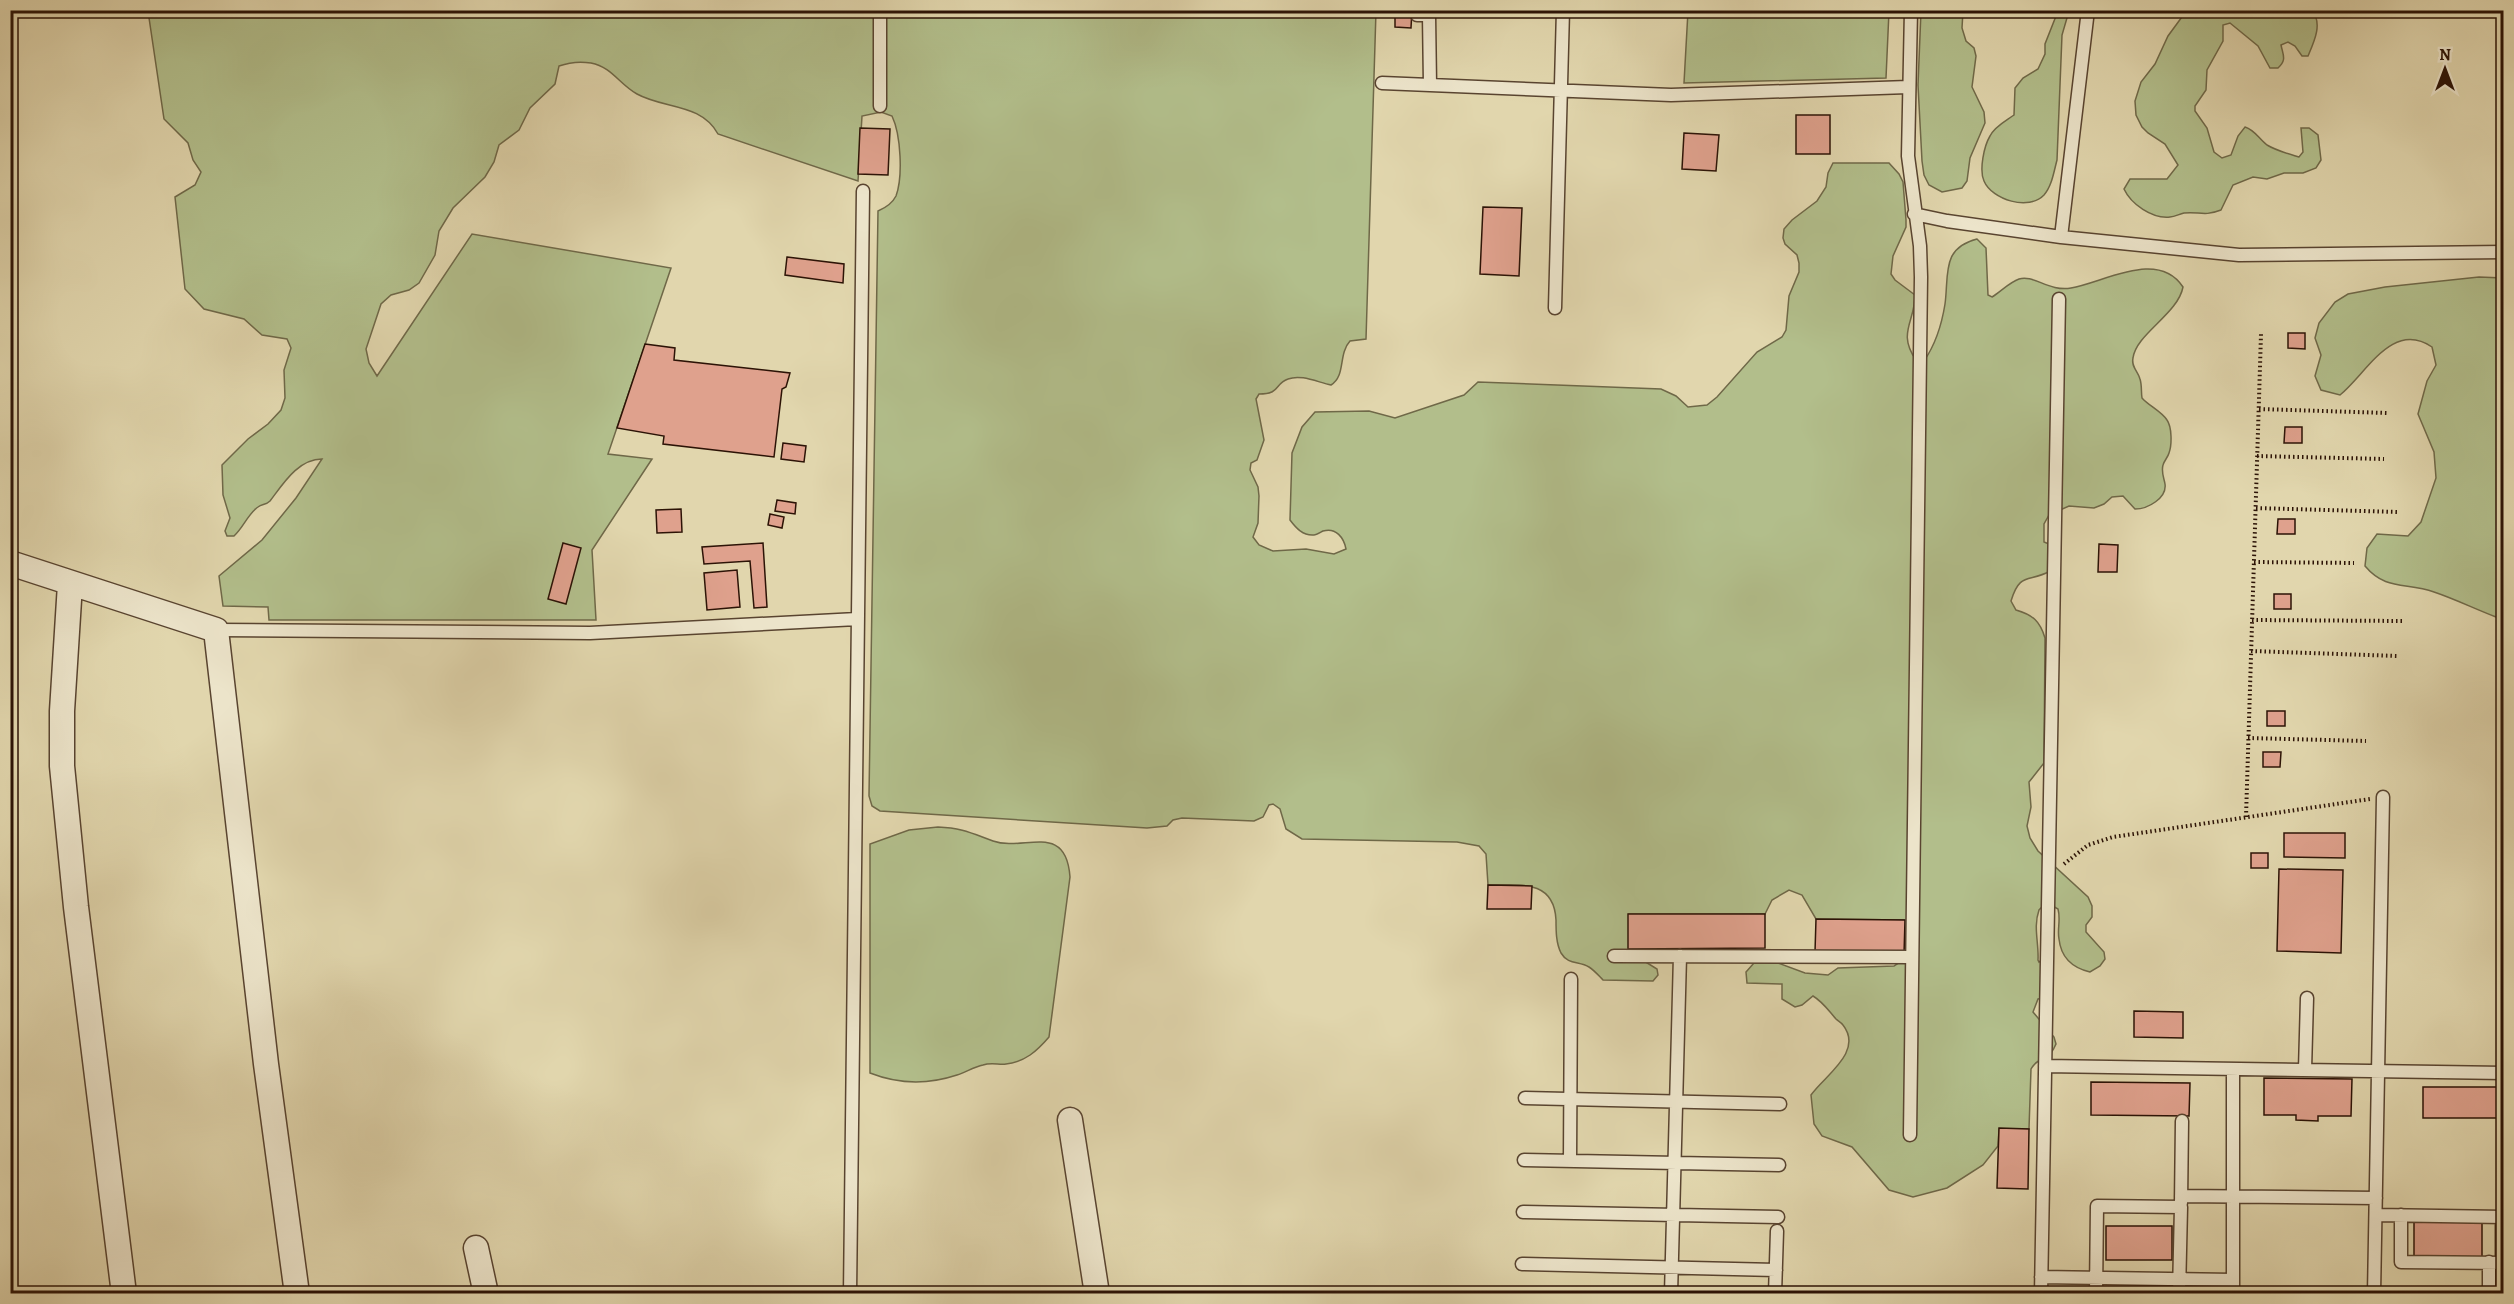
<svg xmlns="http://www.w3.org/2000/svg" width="2514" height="1304" viewBox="0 0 2514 1304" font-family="Alegreya,serif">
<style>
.green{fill:#b2be8b;stroke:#6f6848;stroke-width:1.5}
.building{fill:#dfa18d;stroke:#2c1306;stroke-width:1.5}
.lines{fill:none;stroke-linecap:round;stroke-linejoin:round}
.service-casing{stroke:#594430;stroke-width:15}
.minor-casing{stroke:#594430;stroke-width:27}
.path{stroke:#2c1306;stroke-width:4;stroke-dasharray:1.5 3;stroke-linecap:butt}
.service{stroke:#ece4ca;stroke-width:12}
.minor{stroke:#ece4ca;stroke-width:24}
</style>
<rect width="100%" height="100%" fill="#e1d6ad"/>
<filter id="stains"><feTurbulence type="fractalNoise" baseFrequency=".00333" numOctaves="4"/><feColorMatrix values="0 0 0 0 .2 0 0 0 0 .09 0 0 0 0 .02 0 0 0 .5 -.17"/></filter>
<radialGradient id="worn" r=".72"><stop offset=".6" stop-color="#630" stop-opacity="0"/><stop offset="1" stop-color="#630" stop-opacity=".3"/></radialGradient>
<path class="green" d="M2187 10 2312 11C2323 23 2314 42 2308 56H2302L2295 46 2288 42 2281 45C2283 55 2287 60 2278 68H2270L2258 46 2230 23 2223 25V41L2207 70 2206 90 2195 106V111L2207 128 2214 152 2222 158 2231 155 2238 136 2245 127C2255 130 2259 139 2267 145 2277 151 2289 154 2299 157L2303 152 2301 128H2309L2318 135 2321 160 2316 168 2303 173H2284L2267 179 2253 177 2233 185 2221 210C2203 217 2199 211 2184 213 2179 214 2175 217 2170 217 2152 219 2131 204 2124 189L2130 179H2167L2178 165 2165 144 2148 133 2142 127 2136 115 2135 101 2141 82 2155 64 2168 36Z
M148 11H1376L1366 339 1350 341C1338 354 1346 376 1331 385 1317 382 1301 374 1288 379 1274 384 1281 394 1259 394L1256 399 1264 440 1257 460 1251 463 1250 470 1258 487 1259 496 1258 523 1253 537 1259 545 1273 551 1306 549 1334 554 1346 549C1344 538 1336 527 1323 531 1321 532 1316 535 1314 535 1303 536 1296 528 1290 520L1292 453 1302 427 1315 412 1369 411 1395 418 1464 395 1478 382 1661 389 1676 396 1688 407 1707 405 1717 397 1757 352 1782 337 1786 330 1789 296 1799 272V263L1797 255 1785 244 1783 238 1784 229 1792 220 1817 201 1826 187 1828 173 1833 163H1889L1899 174 1903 182 1906 220V227L1893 256 1891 274 1895 280 1915 295C1915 322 1897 333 1916 360L1924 361C1935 345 1942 323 1945 304 1949 275 1941 248 1977 239L1986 248 1988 295 1992 297C2000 292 2010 282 2019 279 2033 274 2049 292 2071 288 2105 282 2158 249 2183 287 2178 314 2136 334 2133 358 2131 367 2138 371 2140 379 2142 385 2141 392 2142 398 2149 406 2161 411 2167 420 2172 427 2172 445 2169 453 2168 457 2164 461 2163 465 2161 472 2164 478 2165 484 2167 498 2148 509 2135 509L2123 496 2112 497 2104 504 2094 508 2069 506 2049 515 2044 524V542L2049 544 2050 571C2029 583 2020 571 2011 601L2016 610C2033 615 2040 621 2045 638L2044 763 2029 782 2031 807 2027 826 2030 838 2038 851 2088 897 2092 906V917L2086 925V932L2104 952 2105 959 2100 966 2090 972C2073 968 2061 958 2059 939 2057 929 2061 920 2058 909L2051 905H2044L2039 910C2033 927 2039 943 2038 960L2039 962 2043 959 2052 962V983L2044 998 2038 999 2033 1012 2054 1037 2056 1044C2050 1060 2038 1056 2031 1069L2029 1129H1999L1998 1146 1983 1165 1947 1188 1913 1197 1889 1190 1852 1147 1822 1136 1814 1124 1811 1095C1824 1076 1864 1052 1843 1025 1841 1022 1838 1021 1836 1019 1828 1010 1823 1002 1813 996L1802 1005 1795 1007 1782 999V984L1747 983 1746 972 1754 963H1778L1805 973 1828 975 1838 968 1894 966C1909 959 1905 934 1904 920L1816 919 1802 895 1789 890 1772 900 1765 914H1629L1643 949 1644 961 1657 969 1658 975 1653 981 1603 980C1599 976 1594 970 1589 967 1579 961 1568 965 1561 953 1556 943 1556 931 1556 920 1554 879 1519 885 1488 885L1486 854 1479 846 1457 842 1302 839 1286 829 1280 809 1273 804 1269 805 1263 817 1254 821 1182 818 1173 820 1167 826 1147 828 880 811 872 806 869 796 878 211C885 208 892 204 896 196 903 177 901 135 892 116L881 112 862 116 858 181 718 134C701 103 664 109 637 94 619 84 612 67 591 63 579 61 570 62 559 66L555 84 530 108 519 130 499 145 494 162 485 177 453 208 439 231 435 255 419 283 409 290 391 295 381 304 366 349 369 363 377 376 472 234 671 268 608 454 652 459 592 550 596 620H269L268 607 223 606 219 576 262 540 296 498 322 459C298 459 283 484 270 501 266 505 262 504 258 507 248 514 243 528 234 536H227L225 531 230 518 223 495 222 465 248 439 268 424 281 410 285 398 284 370 291 348 287 339 262 335 244 319 204 309 185 289 175 197 195 185 201 172 193 160 188 143 164 119Z
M1688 11H1889L1886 78 1684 83Z
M1921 11H1963L1962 28 1966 41 1974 48 1976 56 1972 87 1984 112 1985 123 1970 158 1967 181 1962 188 1942 192 1929 185 1924 175 1922 161 1918 85Z
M2058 11H2069L2062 35 2057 160C2054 171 2052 186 2044 195 2029 211 1992 200 1984 181 1979 170 1984 146 1990 136 1995 126 2006 121 2014 115L2015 88 2023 78 2038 69 2045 54V44Z
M2479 277 2503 278V617H2496C2475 609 2455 599 2434 592 2406 582 2386 591 2365 566L2367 548 2377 534 2408 536 2421 522 2436 478 2434 452 2418 414 2427 381 2436 365 2432 347C2392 320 2367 373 2340 395L2321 390 2315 376 2321 355 2315 338 2319 323 2335 302 2348 294 2385 287Z
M938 827C962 828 971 833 993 841 1024 852 1066 821 1070 877L1049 1037C1037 1051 1025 1062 1006 1064 999 1065 991 1062 983 1065 974 1067 966 1072 957 1075 927 1085 898 1084 870 1073V844L909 830Z"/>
<path class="building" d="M1395 10H1412L1411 28 1395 27Z
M1796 115H1830V154H1796Z
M860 128 890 129 888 175 858 174Z
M1684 133 1719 135 1716 171 1682 169Z
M1483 207 1522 208 1519 276 1480 274Z
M787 257 844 264 843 283 785 275Z
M2288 333H2305V349L2288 348Z
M645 344 675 348 674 360 790 373 786 387 782 389 774 457 663 444 664 436 617 428Z
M2285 427H2302V443H2284Z
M783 443 806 446 804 462 781 459Z
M777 500 796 503 795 514 775 511Z
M681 509 682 532 657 533 656 510Z
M770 514 784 517 782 528 768 525Z
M2278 519H2295V534H2277Z
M563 543 581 548 566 604 548 599Z
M763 543 767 607 754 608 750 561 704 564 702 547Z
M2099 544 2118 545 2117 572H2098Z
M737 570 740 607 707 610 704 573Z
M2274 594H2291V609H2274Z
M2267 711H2285V726H2267Z
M2263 752H2281L2280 767H2263Z
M2284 833H2345V858L2284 857Z
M2251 853H2268V868H2251Z
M2279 869 2343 870 2341 953 2277 951Z
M1488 885 1532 886 1531 909H1487Z
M1628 914H1765V948L1628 949Z
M1816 919 1905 920 1904 954 1815 952Z
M2134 1011 2183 1012V1038L2134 1037Z
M2264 1078 2352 1079 2351 1116H2318V1121L2296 1120V1115H2264Z
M2091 1082 2190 1083 2189 1116 2091 1115Z
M2423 1087H2504V1118H2423Z
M1999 1128 2029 1129 2028 1189 1997 1188Z
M2414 1221H2482V1259H2414Z
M2106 1226H2172V1260H2106Z"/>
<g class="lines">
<g class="service-casing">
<path id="service" d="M880 10V106
M1417 15H1429L1430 85
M1382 83 1671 95 1908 87
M1914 214 1947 221 2061 237 2239 255 2504 252
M2061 237 2088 10
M1555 308 1563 10
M216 630 590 633 857 619
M1614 956 1912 957
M2045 1066 2504 1073
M2233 1069V1294
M2305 1070 2307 998
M1525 1098 1780 1104
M1910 1135 1921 277 1920 246 1908 156 1911 10
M1524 1160 1779 1165
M1570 1161 1571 979
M2181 1196 2376 1198
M2181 1203 2182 1121
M1523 1212 1778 1217
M2376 1215 2504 1217
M2401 1215V1262L2504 1263
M2502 1263V1217
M1522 1264 1776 1270
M2041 1277 2233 1280
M850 1294 863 191
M1671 1294 1680 956
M1775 1294 1777 1231
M2041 1294 2059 299
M2096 1294 2097 1206 2181 1207 2179 1294
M2374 1294 2383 797
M2489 1294V1262"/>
</g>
<g class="minor-casing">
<path id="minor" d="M10 563 216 630 266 1064 297 1294
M70 584 62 711V766L76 907 124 1294
M1070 1120 1097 1294
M476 1248 486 1294"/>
</g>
<path class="path" d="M2259 409 2387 413
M2257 456 2384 459
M2256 508 2397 512
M2254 562 2354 563
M2252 620 2402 621
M2251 651 2397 656
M2248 738 2366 741
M2246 817 2261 334
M2064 864 2088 845 2113 837 2370 799"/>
<use href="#service" class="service"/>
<use href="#minor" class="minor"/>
</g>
<rect width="2514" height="1304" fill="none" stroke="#e1d6ad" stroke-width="36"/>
<rect x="12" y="12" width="2490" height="1280" fill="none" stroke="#2c1306" stroke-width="3"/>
<rect x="18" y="18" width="2478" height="1268" fill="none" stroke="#2c1306" stroke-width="1.5"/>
<g transform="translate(2445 69)" stroke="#ece4ca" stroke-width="4.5" paint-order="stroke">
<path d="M0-4.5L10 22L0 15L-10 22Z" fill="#2c1306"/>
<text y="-9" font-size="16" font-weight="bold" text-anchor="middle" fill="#2c1306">N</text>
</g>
<rect width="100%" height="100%" filter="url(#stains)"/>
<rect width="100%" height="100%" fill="url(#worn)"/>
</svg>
